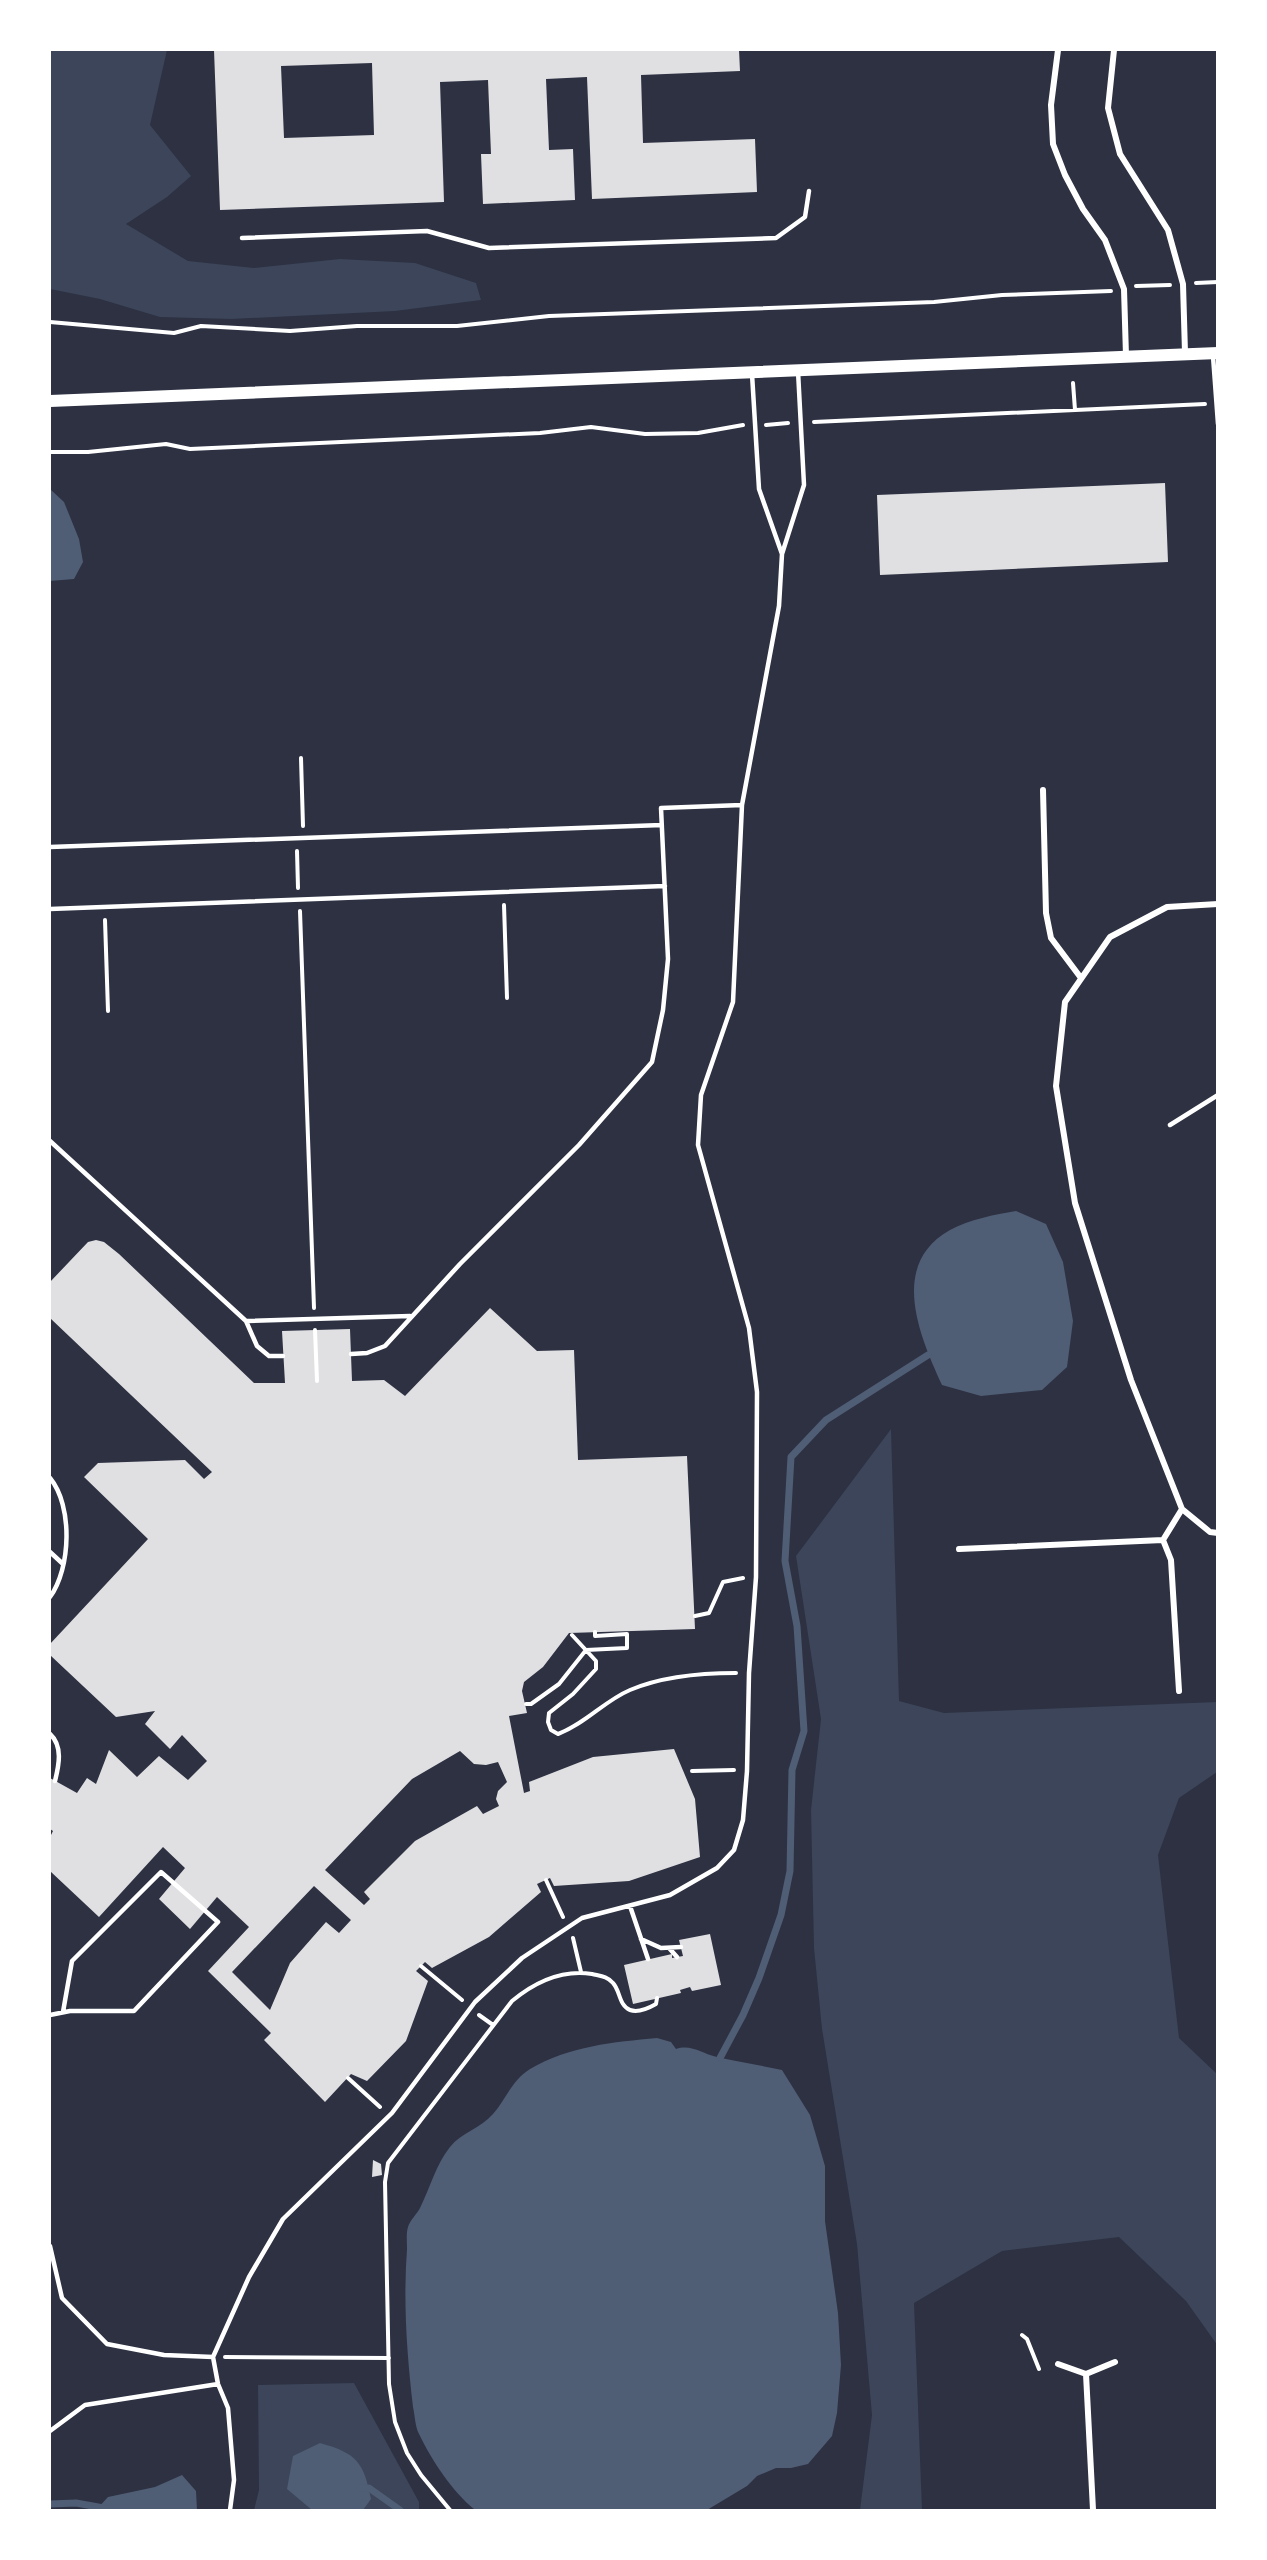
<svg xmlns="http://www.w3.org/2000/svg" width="1267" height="2560" viewBox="0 0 1267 2560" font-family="'Archivo Narrow',sans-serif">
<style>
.green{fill:#3c4559}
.water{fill:#4f5d75}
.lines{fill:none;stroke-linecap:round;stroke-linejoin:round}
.stream{stroke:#4f5d75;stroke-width:7}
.building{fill:#e0e0e3;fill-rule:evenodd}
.path{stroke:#fff;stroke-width:4}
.service{stroke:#fff;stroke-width:4.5}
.minor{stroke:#fff;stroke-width:6}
.secondary{stroke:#fff;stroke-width:12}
</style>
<rect width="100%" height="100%" fill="#2d3142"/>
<path class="green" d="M50 50H167L150 125 191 176 167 197 126 224 188 261 254 268 340 259 415 263 476 283 481 300 395 311 231 319 160 317 100 299 50 289Z
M891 1429 899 1701 944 1713 1217 1702V1772L1179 1798 1158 1855 1179 2038 1217 2074 1218 2346 1186 2301 1119 2237 1002 2251 914 2303 922 2510H860L872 2415 857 2244 822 2029 814 1948 811 1810 821 1719 796 1556Z
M354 2383 419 2502V2510H254L259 2490 258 2385Z"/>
<path class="water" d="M50 489 64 502 79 539 83 562 74 579 50 581Z
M1016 1211 1046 1224 1063 1262 1073 1321 1067 1367 1042 1390 981 1396 942 1385C919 1335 889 1264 950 1230 970 1219 994 1215 1016 1211Z
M657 2038 671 2042 676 2049C692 2044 702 2054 717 2057 738 2062 760 2065 782 2070L810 2115 825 2166V2221L838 2313 841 2365 837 2413 832 2436 808 2464 791 2468H776L757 2476 747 2486 707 2510H475C452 2491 432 2461 419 2434 415 2426 415 2416 413 2407 407 2355 403 2303 407 2249 407 2242 406 2233 408 2227 410 2220 417 2214 420 2208 430 2188 436 2164 450 2147 462 2132 481 2128 493 2114 506 2099 512 2080 530 2069 569 2046 614 2042 657 2038Z
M320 2443C357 2453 364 2463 371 2499L363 2510H312L287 2489 293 2456Z
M182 2475 196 2491 197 2510H96L108 2497 155 2487Z"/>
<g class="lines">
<path class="stream" d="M720 2058 743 2015 759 1978 781 1915 790 1871 792 1770 804 1731 797 1626 785 1561 791 1457 826 1420 928 1355
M360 2488H369L400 2510
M50 2504 76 2503 115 2510"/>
</g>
<path class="building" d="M214 50H739L740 71 641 75 643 143 755 139 757 192 592 199 587 77 546 79 549 150 573 149 575 200 483 204 481 154H491L488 80 440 82 444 202 220 210ZM372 63 374 135 284 138 281 66Z
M1165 483 1168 562 880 575 877 495Z
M96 1240 104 1242 119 1254 254 1383H285L282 1331 350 1329 352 1381 384 1380 405 1396 490 1308 537 1351 574 1350 578 1460 687 1456 695 1629 569 1633 543 1667 524 1682 522 1691 527 1713 509 1716 524 1793 530 1791 529 1782 593 1757 674 1749 695 1799 700 1857 629 1881 554 1886 550 1878 537 1884 541 1892 489 1937 432 1968 425 1962 416 1971 428 1981 406 2041 367 2081 351 2074 325 2102 264 2040 271 2033 208 1971 249 1927 217 1897 190 1929 159 1899 185 1868 163 1847 99 1917 50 1871V1837L53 1831 50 1829V1778L77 1793 87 1778 96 1784 109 1750 137 1777 159 1756 188 1780 207 1761 182 1735 170 1749 145 1724 155 1711 116 1717 50 1655V1644L148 1539 84 1477 98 1463 185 1460 204 1479 212 1472 50 1318V1282L88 1242ZM460 1751 474 1764 486 1765 498 1762 507 1782 498 1791 496 1799 499 1806 483 1814 477 1806 415 1841 364 1892 370 1899 364 1905 325 1870 412 1779ZM314 1886 351 1920 339 1933 326 1922 290 1963 270 2010 232 1972Z
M710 1934 721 1985 692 1991 690 1987 680 1990 681 1993 633 2004 624 1965 672 1954V1958L683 1956 679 1940Z
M373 2160 381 2164 382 2175 372 2177Z"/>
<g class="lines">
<path class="path" d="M1196 283 1218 282
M1136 286 1170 285
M50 322 174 333 201 326 290 331 357 326H457L549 316 934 302 1002 295 1111 291
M1073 383 1075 410
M814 422 1205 404
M766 425 788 423
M50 452H88L166 444 190 449 540 433 591 427 645 434 698 433 743 425
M301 758 303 826
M297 851 298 888
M504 905 507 998
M300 911 314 1308
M105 920 108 1011
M315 1330 317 1381
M695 1616 709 1613 723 1582 743 1578
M572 1635 596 1661V1669L573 1694 549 1713 548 1722 551 1730 558 1734C585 1724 604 1701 630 1690 663 1676 701 1673 736 1673
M526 1704H531L559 1684 586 1650 627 1648V1634L595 1636V1632
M692 1771 734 1770
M546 1880 563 1917
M573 1938 581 1972
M421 1966 462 2000
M479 2015 493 2025
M348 2078 380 2107
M1022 2335 1027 2339 1039 2369
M225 2357 389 2358
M450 2510 421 2475 407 2453 395 2422 389 2384 385 2182 388 2163 512 2001C535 1982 561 1969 592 1974 600 1976 607 1976 613 1983 620 1990 619 2006 630 2010 638 2013 649 2008 656 2004L657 1998"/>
<path class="service" d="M242 238 427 231 489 248 776 238 805 217 809 191
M1213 356 1218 424
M782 554 804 485 798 371
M50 847 662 825
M50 909 665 886
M1170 1125 1218 1095
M50 1141 246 1321 257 1346 269 1356H283
M246 1321 410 1316
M351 1354 367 1353 385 1346 460 1264 579 1145 652 1062 663 1010 668 959 661 808 742 805
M50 1478C73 1506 71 1568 50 1597
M50 1552 63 1564
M50 1734C63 1746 59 1765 55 1781
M630 1906 648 1959
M641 1939 661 1948 681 1947
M669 1948 677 1957
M50 2015 70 2011H134L218 1922 161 1872 72 1961 63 2012
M50 2246 62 2298 107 2344 164 2355 213 2357 249 2277 283 2219 392 2113 475 2002 522 1958 582 1918 670 1895 717 1868 734 1850 743 1820 747 1771 749 1673 756 1577 757 1392 749 1328 698 1145 701 1095 733 1002 742 805 779 606 782 554 759 489 752 374
M213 2357 218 2384 228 2408 234 2480 230 2510
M50 2431 85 2405 218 2384"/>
<path class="minor" d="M1058 50 1051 105 1053 144 1065 175 1083 209 1105 240 1124 289 1126 356
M1114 50 1108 108 1120 154 1168 230 1183 284 1185 353
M1043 790 1046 913 1051 938 1081 978
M1218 904 1167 907 1110 937 1065 1002 1056 1086 1075 1203 1131 1380 1182 1509 1210 1532 1218 1533
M1163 1540 1171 1560 1179 1691
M959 1549 1163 1540 1182 1509
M1058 2364 1086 2374 1093 2510
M1086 2374 1115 2362"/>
<path class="secondary" d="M50 401 1218 353"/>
</g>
<rect width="1267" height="2560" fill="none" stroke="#ffffff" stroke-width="102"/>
</svg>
